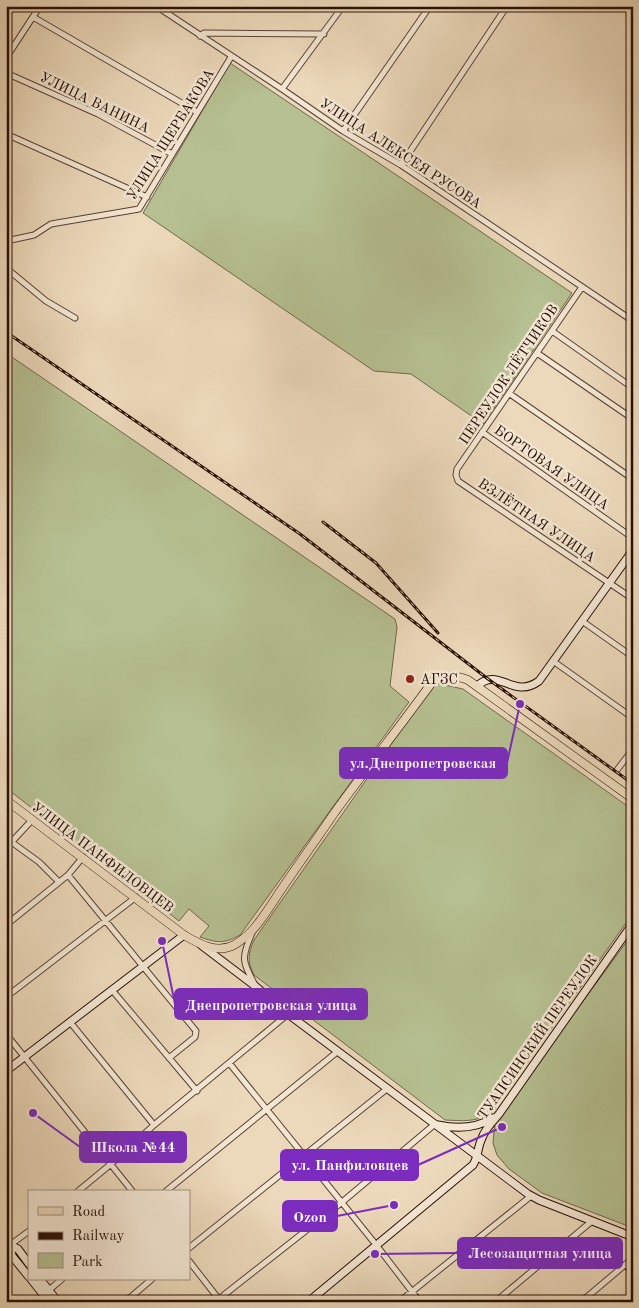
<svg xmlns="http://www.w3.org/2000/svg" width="639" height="1308" viewBox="0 0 639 1308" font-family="'Old Standard TT',serif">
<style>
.green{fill:#b6c092;stroke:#6f684c}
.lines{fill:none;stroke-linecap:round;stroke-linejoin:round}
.street-casing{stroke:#594232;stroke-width:7}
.secondary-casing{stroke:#281005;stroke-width:9}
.primary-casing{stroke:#281005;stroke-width:9}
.street{stroke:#f3e6d3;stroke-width:5}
.secondary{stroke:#f3e6d3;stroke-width:7}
.primary{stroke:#ecd9bb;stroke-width:8}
.rail-casing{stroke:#281005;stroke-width:3}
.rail{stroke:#f3e6d3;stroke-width:1;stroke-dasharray:4;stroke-linecap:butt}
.poi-dot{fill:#8f2418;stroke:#f3e6d3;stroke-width:2}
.labels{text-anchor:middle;stroke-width:5;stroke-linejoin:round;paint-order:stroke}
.street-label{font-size:14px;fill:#281005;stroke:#f3e6d3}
.poi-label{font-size:14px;fill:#281005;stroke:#f3e6d3;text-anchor:start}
.leader{fill:none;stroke:#7b2cbf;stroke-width:2}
.callout-dot{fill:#7b2cbf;stroke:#f3e6d3;stroke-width:2}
.callout{fill:#7b2cbf;stroke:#7b2cbf;stroke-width:2}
.callout-label{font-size:15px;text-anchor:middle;font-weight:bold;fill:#fff}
</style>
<rect width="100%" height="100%" fill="#ecd9bb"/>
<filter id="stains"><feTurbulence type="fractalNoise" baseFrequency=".004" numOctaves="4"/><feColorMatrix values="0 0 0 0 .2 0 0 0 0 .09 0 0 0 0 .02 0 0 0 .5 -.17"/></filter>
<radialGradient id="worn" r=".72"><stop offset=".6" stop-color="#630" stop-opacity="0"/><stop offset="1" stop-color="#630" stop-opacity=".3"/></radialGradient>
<path class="green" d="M230 63 572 293 483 424 411 374 374 371 143 213Z
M6 353 395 619 397 627 390 686 409 702 240 935C224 944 217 943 200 937L209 926 189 909 179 921 6 788Z
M440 684 463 689 633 810V913L491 1114C474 1122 464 1121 445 1120L254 975C247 960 248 955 254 940L432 686Z
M633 933V1228L542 1193 509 1169 497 1155 493 1143 495 1121Z"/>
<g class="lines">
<g class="street-casing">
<path id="street" d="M156 6 282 89 343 131 401 165 633 321
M33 17 197 112
M200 36 204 33 324 34
M6 58 40 6
M6 73 98 114 172 154
M282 89 343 6
M343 131 430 6
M6 134 147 197
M401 165 507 6
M6 222 8 231 6 241
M6 241 34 235 51 224 139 209 231 57
M6 268 46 301 75 318
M582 287 457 469 456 475 458 481 633 599
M552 331 633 388
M537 353 633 419
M510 394 633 479
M482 432 633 538
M582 621 633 657
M553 661 633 718
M617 770 633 749
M6 838 39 862 59 882
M6 848 32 820
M68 875 196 1031 195 1037 169 1058
M6 925 68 875 83 857
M252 933C241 958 242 961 255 985
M112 990 197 1091
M6 997 136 897
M70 1022 154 1125
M6 1034 133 1192
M230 1064 377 1246 420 1302
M77 1192 111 1164 154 1125 288 1014
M165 1192 337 1052
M189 1248 388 1088
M6 1250 10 1245 29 1231
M189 1261 221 1302
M626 1264 633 1273
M49 1290 62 1279
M125 1302 152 1279
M215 1302 341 1203 435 1124
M399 1302 531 1196
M495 1302 592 1221
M581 1302 633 1258"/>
</g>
<g class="secondary-casing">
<path id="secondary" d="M477 686C499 666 513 700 539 681L633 550
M201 945 255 986 288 1014 528 1194 539 1200 633 1237
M6 1071 184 935
M438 1125C457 1129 477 1128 493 1118
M6 1236 10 1245 12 1256 29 1277
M10 1245 18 1249 29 1264
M31 1279 49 1302
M40 1279 58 1302
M308 1302 473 1165C479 1155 477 1148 482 1138 485 1129 493 1121 499 1114L633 923"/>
</g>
<g class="primary-casing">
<path id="primary" d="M6 800 184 935C199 944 217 954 234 945 256 933 269 907 283 887 300 862 318 837 335 812 367 768 401 725 433 681 445 675 455 675 468 680L633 799"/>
</g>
<use href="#street" class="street"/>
<use href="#secondary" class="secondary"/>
<use href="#primary" class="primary"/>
<g class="rail-casing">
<path id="rail" d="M6 332 300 534 488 679 633 784
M323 522 376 563 438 633"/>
</g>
<use href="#rail" class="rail"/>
</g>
<circle class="poi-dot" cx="410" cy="679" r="5"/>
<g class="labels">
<g class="street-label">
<text transform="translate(95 102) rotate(26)" y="5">УЛИЦА ВАНИНА</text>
<text transform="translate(170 134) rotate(-58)" y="5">УЛИЦА ЩЕРБАКОВА</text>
<text transform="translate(401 153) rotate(33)" y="5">УЛИЦА АЛЕКСЕЯ РУСОВА</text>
<text transform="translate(508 374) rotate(-56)" y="5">ПЕРЕУЛОК ЛЁТЧИКОВ</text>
<text transform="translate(552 467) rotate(35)" y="5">БОРТОВАЯ УЛИЦА</text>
<text transform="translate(537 520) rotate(34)" y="5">ВЗЛЁТНАЯ УЛИЦА</text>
<text transform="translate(103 857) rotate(37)" y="5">УЛИЦА ПАНФИЛОВЦЕВ</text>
<text transform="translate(537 1037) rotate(-55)" y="5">ТУАПСИНСКИЙ ПЕРЕУЛОК</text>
</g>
<g class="poi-label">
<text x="420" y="684">АГЗС</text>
</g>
</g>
<path class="leader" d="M520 704L507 763M162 941L175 1004M33 1113L80 1147M502 1127L418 1165M394 1205L337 1216M375 1254L458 1253"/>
<g class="callout-dot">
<circle cx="520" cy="704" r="5"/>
<circle cx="162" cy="941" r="5"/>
<circle cx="33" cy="1113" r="5"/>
<circle cx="502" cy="1127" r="5"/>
<circle cx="394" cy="1205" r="5"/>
<circle cx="375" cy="1254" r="5"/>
</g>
<g class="callout">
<rect x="340" y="748" width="167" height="30" rx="5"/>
<rect x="175" y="989" width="192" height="30" rx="5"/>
<rect x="80" y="1132" width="106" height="30" rx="5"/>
<rect x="281" y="1150" width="137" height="30" rx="5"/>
<rect x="283" y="1201" width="54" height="30" rx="5"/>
<rect x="458" y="1238" width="164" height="30" rx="5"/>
</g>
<g class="callout-label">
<text x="423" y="768">ул.Днепропетровская</text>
<text x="271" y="1010">Днепропетровская улица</text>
<text x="133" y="1152">Школа №44</text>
<text x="350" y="1170">ул. Панфиловцев</text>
<text x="310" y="1222">Ozon</text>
<text x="540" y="1258">Лесозащитная улица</text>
</g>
<rect width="639" height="1308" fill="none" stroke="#ecd9bb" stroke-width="25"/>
<rect x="8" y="8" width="624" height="1293" fill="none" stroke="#281005" stroke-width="2.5"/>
<rect x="12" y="12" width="614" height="1283" fill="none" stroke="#281005"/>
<rect x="28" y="1190" width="162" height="90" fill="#f3e6d3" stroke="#a29081"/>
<rect x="38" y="1207" width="25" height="8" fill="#ecd9bb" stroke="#a29081"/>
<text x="72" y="1216" font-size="15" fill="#281005">Road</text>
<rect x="38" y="1232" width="25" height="8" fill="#281005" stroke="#a29081"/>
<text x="72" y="1240" font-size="15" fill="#281005">Railway</text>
<rect x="38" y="1253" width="25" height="15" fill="#b6c092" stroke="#a29081"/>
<text x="72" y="1266" font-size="15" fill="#281005">Park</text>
<rect width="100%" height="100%" filter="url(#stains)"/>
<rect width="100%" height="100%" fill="url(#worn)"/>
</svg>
